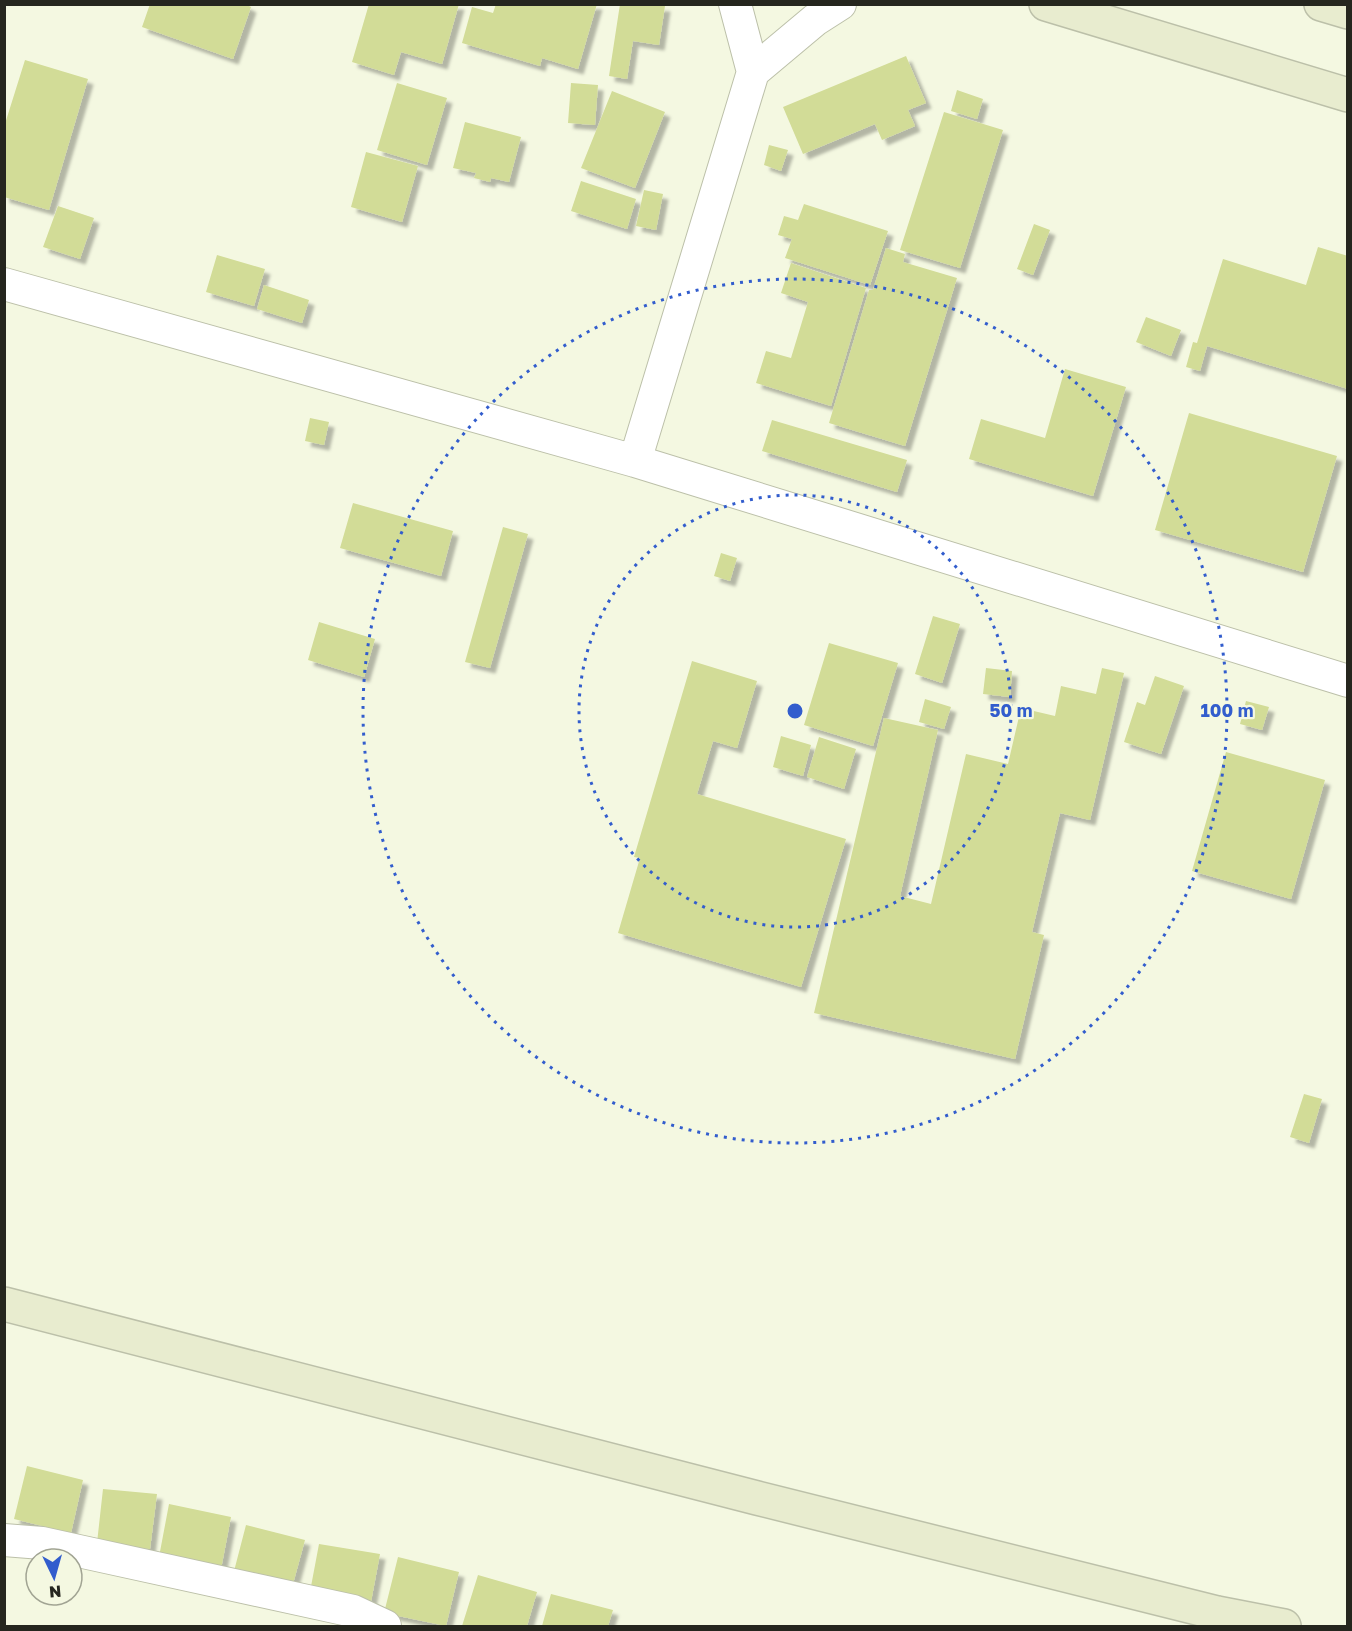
<svg xmlns="http://www.w3.org/2000/svg" width="1352" height="1631" viewBox="0 0 1352 1631" font-family="'Golos Text',sans-serif">
<style>
.building{fill:#d2dc97;filter:url(#shadow)}
.lines{fill:none;stroke-linecap:round;stroke-linejoin:round}
.street-casing{stroke:#bcc0a9;stroke-width:34}
.secondary-casing{stroke:#bcc0a9;stroke-width:36}
.street{stroke:#fff;stroke-width:32}
.secondary{stroke:#e8eccf;stroke-width:33}
.ring{fill:none;stroke:#325dcd;stroke-width:3;stroke-dasharray:3 6}
.centre{fill:#325dcd;stroke:#f4f8e1;stroke-width:3}
.ring-label{font-size:18px;text-anchor:middle;font-weight:bold;fill:#325dcd;stroke:#f4f8e1;stroke-width:4.5;stroke-linejoin:round;paint-order:stroke}
</style>
<defs>
<filter id="shadow"><feDropShadow dx="5.5" dy="5.5" stdDeviation="1.5" flood-color="#0004"/></filter>
</defs>
<rect width="100%" height="100%" fill="#f4f8e1"/>
<path class="building" d="M150 4H245L251 7 233 59 142 27Z
M369 4H459L442 64 401 52 394 75 352 62Z
M496 4H597L578 69 542 58 540 66 462 43 472 7 493 13Z
M620 4 665 6 659 45 633 41 627 79 609 76Z
M906 56 926 103 908 110 915 126 882 140 875 124 803 154 783 107Z
M25 60 88 79 49 210 4 197V127Z
M397 83 447 98 427 165 377 150Z
M571 83 598 85 595 125 568 123Z
M957 90 983 99 977 119 951 111Z
M612 91 665 112 635 188 581 168Z
M944 112 1003 130 960 268 900 250Z
M465 122 521 137 509 182 491 178 490 182 474 178 476 173 453 168Z
M769 145 788 150 781 171 764 165Z
M366 152 418 166 402 222 351 207Z
M581 181 636 199 627 229 571 211Z
M644 190 663 194 656 230 636 226Z
M804 204 888 231 870 285 785 258 792 239 778 235 784 216 798 220Z
M58 206 94 218 80 259 43 247Z
M1034 224 1050 230 1033 275 1017 269Z
M1318 247 1348 256V389L1207 346 1200 371 1186 367 1193 342 1197 343 1223 259 1306 285Z
M886 248 905 254 903 262 957 278 905 446 829 423 869 290H873Z
M217 255 265 269 254 306 206 292Z
M791 263 866 288 831 406 756 383 766 351 791 358 808 302 781 293Z
M264 285 309 300 302 323 257 309Z
M1146 317 1181 330 1171 356 1136 342Z
M1065 369 1126 387 1093 496 969 459 981 419 1045 438Z
M1189 413 1337 456 1303 572 1155 530Z
M310 418 329 422 324 445 305 441Z
M772 420 907 460 897 492 762 451Z
M353 503 453 531 441 576 340 548Z
M503 527 528 534 490 668 465 662Z
M721 553 737 558 730 581 714 576Z
M933 616 960 624 942 683 915 674Z
M319 622 375 639 364 677 308 660Z
M829 643 898 663 873 746 804 725Z
M692 661 757 681 737 748 713 741 697 794 846 839 801 987 618 933 640 858 634 857Z
M986 668 1012 671 1010 697 983 694Z
M1102 668 1124 673 1090 820 1060 813 1032 932 1044 935 1015 1059 814 1013 884 718 938 730 900 896 931 904 966 754 1008 764 1021 708 1055 716 1061 686 1096 694Z
M1155 676 1184 686 1161 754 1124 742 1137 702 1145 705Z
M925 699 951 707 944 729 919 722Z
M1246 701 1269 707 1262 730 1240 724Z
M781 736 811 745 803 776 773 767Z
M819 737 856 749 844 789 807 777Z
M1226 752 1325 780 1291 899 1192 871Z
M1304 1094 1322 1099 1309 1143 1290 1137Z
M27 1466 83 1480 71 1533 14 1519Z
M103 1489 157 1494 150 1549 97 1543Z
M169 1504 231 1517 221 1569 159 1557Z
M246 1525 305 1540 291 1591 233 1575Z
M319 1544 380 1554 370 1607 309 1597Z
M398 1557 459 1572 446 1626 384 1613Z
M478 1575 537 1592 527 1626H462Z
M551 1594 613 1610 608 1626H542Z"/>
<g class="lines">
<g class="street-casing">
<path id="street" d="M753 72 815 20 840 4
M4 284 635 461 1348 681
M635 461 753 72 735 4
M4 1540 42 1543 353 1611 385 1626"/>
</g>
<g class="secondary-casing">
<path id="secondary" d="M1046 4 1348 95
M1321 4 1348 12
M4 1304 757 1498 1217 1613 1284 1626"/>
</g>
<use href="#street" class="street"/>
<use href="#secondary" class="secondary"/>
</g>
<g class="ring">
<circle cx="795" cy="711" r="216"/>
<circle cx="795" cy="711" r="432"/>
</g>
<circle cx="795" cy="711" r="9" class="centre"/>
<g class="ring-label">
<text x="1011" y="717">50 m</text>
<text x="1227" y="717">100 m</text>
</g>
<rect width="1352" height="1631" fill="none" stroke="#25261e" stroke-width="12"/>
<g transform="translate(54 1577) rotate(175)"><circle r="28" fill="#f4f8e1" stroke="#a1a493" stroke-width="1.5"/>
<path d="M0-4.5L10 22L0 15L-10 22Z" fill="#325dcd"/>
<text y="-9" font-size="16" font-weight="bold" text-anchor="middle" fill="#25261e">N</text>
</g>
</svg>
